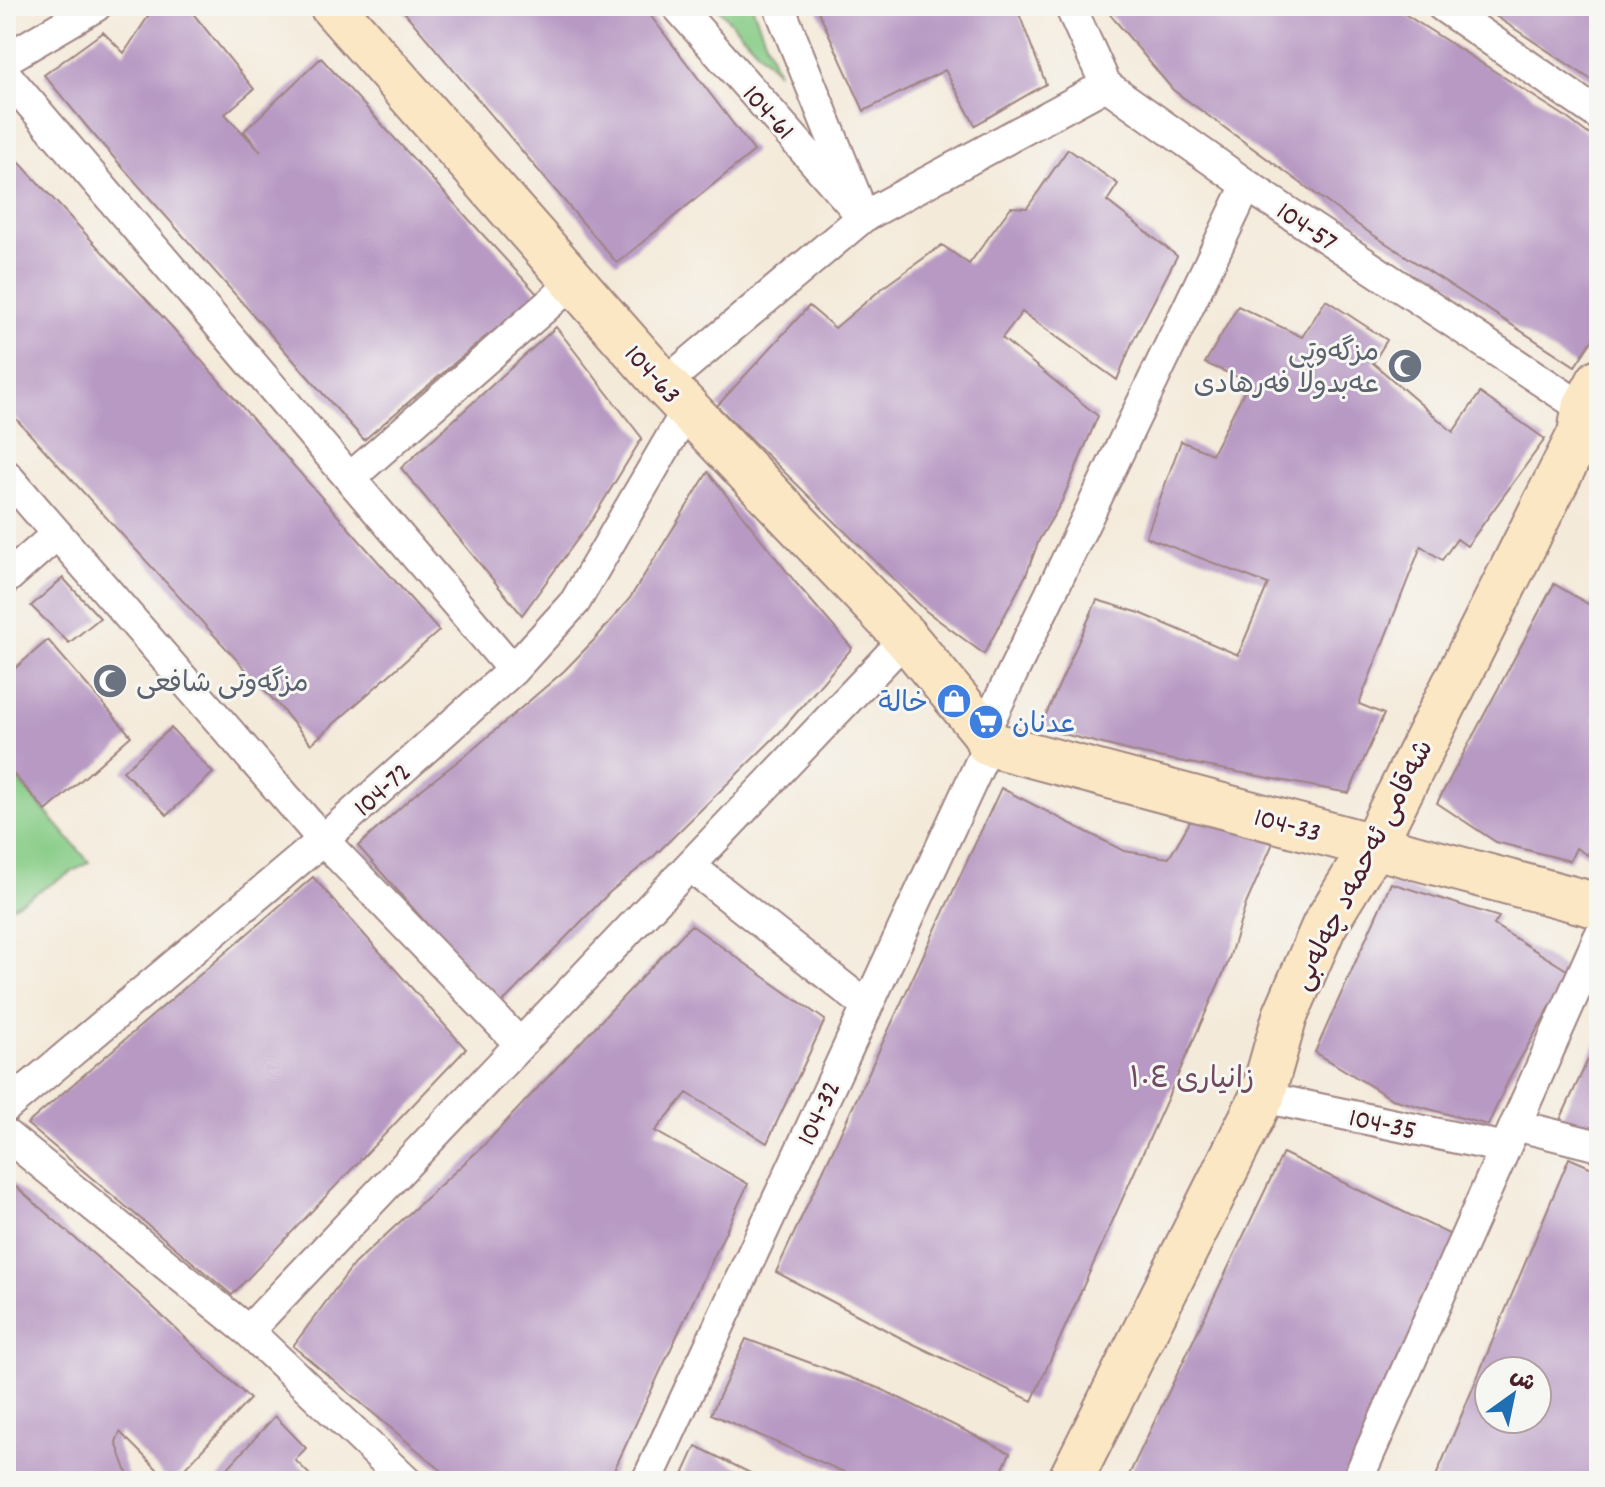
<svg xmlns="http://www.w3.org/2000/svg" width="1605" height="1487" viewBox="0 0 1605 1487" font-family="Dekko,'Playpen Sans Arabic',sans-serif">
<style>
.green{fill:#87cc86;stroke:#687658;stroke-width:2}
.building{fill:#b799c3;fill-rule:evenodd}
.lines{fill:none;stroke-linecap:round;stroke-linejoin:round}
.street-casing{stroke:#9f8482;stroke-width:34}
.secondary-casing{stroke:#9f8482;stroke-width:48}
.street{stroke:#fff;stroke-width:30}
.secondary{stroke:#fbe7c3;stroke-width:44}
.labels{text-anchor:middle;stroke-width:6;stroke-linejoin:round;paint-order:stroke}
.street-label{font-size:28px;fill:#4a1f2b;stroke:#f6f6f2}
.worship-label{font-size:28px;fill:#5b616d;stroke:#f6f6f2;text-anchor:end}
.shop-label{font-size:28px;fill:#366cbe;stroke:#f6f6f2;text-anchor:end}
.neighbourhood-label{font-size:30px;fill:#704a60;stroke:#f6f6f2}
</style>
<rect width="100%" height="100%" fill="#f6f6f2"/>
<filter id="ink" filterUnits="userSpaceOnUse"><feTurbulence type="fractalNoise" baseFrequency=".0125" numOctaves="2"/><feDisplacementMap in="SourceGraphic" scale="16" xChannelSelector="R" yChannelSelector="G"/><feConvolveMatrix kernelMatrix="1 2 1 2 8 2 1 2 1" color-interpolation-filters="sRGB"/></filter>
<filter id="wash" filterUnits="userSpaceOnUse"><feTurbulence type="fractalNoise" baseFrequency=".006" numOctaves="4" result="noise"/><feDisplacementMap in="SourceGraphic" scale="32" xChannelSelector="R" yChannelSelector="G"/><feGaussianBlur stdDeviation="1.8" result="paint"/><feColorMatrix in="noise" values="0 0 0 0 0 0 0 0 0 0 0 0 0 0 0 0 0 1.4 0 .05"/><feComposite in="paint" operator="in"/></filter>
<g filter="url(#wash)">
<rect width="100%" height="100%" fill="#f4eada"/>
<path class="green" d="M716 6H752L778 73Z
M6 766 89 862 6 910Z"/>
<g id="blocks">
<path class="building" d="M155 6H187L254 89 225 114 261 152 244 131 321 58 540 297 484 338 364 440 93 134 44 75 103 32 124 53Z
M399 6H643L754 151 617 263Z
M816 6H1016L1046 84 975 125 945 70 864 111Z
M1103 6H1392L1563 115 1599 142V330L1575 366 1361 227 1173 90Z
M1480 6H1599V85L1485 9Z
M6 148 171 326 439 631 311 744 280 707 6 408Z
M1068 149 1118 184 1107 201 1177 256 1132 343 1117 380 1022 312 1002 338 1098 416 1061 503 1039 540 1026 575 984 654 926 611 717 406 809 306 835 328 885 286 942 245 969 264 1011 207 1027 208Z
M1326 300 1387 340 1373 363 1453 432 1480 393 1545 439 1467 546 1457 539 1442 560 1421 546 1359 704 1384 714 1349 793 1142 754 1040 728 1097 600 1140 613 1238 655 1268 584 1146 537 1181 441 1212 454 1249 382 1205 363 1238 306 1302 337Z
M556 327 642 438 593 518 522 615 401 468Z
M708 472 796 583 852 648 780 732 654 856 610 892 502 1003 440 939 358 846 413 796 471 751 564 671 596 638 630 598Z
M63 578 100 618 69 643 31 606Z
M1554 584 1590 605 1599 588V709L1594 719 1599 722V852L1593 848 1587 855 1576 848 1570 861 1496 842 1437 803Z
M48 640 131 736 46 811 6 766V676Z
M171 728 213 773 167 815 123 771Z
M1001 788 1124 851 1169 858 1194 815 1277 834 1246 904 1227 965 1032 1401 903 1339 776 1272Z
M313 877 466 1049 232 1295 27 1124Z
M1391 883 1499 917 1494 925 1570 972 1511 1075 1488 1125 1392 1099 1315 1052Z
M691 925 825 1020 767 1143 687 1093 655 1131 748 1184 609 1481H454L293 1346 354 1264 483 1146Z
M1599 1036V1130L1560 1120Z
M1283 1153 1461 1240 1350 1481H1126Z
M1569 1158 1599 1171V1481H1434ZM1489 1371H1537V1419H1489Z
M6 1178 138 1293 250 1399 173 1481H169L120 1432 116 1442 130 1481H6Z
M746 1339 881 1389 1010 1453 997 1481H840L844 1472 711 1414Z
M275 1416 306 1448 295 1460 316 1481H216Z
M696 1446 766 1481H680Z"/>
</g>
</g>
<g filter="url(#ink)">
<use href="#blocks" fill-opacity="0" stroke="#9f8482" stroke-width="2"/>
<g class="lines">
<g class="street-casing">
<path id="street" d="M677 6 863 217
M779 6 856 197
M1070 6 1106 85 1247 185 1584 409
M1442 6 1599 115
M6 59 96 6
M6 75 513 670
M664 384 863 217 1106 85
M6 475 323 840 520 1044
M350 478 574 282
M6 579 57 534
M984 732 1247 185
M690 866 867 1006
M1262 1097 1505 1148
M6 1107 323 840 513 670 575 602 687 410
M1515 1125 1599 1146
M6 1135 248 1331 406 1481
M248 1331 906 638
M647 1481 989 744
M1357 1481 1599 937"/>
</g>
<g class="secondary-casing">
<path id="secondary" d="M332 6 664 384 906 638 984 732 989 744 1599 906
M1070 1481 1262 1097 1285 1016 1324 926 1373 846 1580 434 1584 409 1599 381"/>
</g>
<use href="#street" class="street"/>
<use href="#secondary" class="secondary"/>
</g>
</g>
<defs>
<g id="mosque-disc" transform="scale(1.8)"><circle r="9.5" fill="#6b7280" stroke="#f6f6f2"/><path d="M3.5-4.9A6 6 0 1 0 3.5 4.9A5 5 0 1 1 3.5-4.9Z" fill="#fff"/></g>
<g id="shop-disc" transform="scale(1.8)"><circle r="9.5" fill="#3f7fe0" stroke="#f6f6f2"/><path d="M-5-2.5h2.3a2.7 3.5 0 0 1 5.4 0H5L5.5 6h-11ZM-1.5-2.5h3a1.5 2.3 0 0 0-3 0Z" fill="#fff"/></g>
<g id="supermarket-disc" transform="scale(1.8)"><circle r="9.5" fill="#3f7fe0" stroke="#f6f6f2"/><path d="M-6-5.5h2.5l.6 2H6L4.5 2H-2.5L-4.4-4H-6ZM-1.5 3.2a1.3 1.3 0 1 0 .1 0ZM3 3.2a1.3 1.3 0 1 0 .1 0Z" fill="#fff"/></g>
</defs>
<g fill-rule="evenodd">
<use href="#mosque-disc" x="1405" y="366"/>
<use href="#mosque-disc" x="110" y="681"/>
<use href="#shop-disc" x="954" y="701"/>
<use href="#supermarket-disc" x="986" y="722"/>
</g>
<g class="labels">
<g class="street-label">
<text transform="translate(770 111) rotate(48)" y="10">104-61</text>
<text transform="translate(1308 225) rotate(34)" y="10">104-57</text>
<text transform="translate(654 373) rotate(48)" y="10">104-63</text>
<text transform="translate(381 788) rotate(-42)" y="10">104-72</text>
<text transform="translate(1288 823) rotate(15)" y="10">104-33</text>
<text transform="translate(1361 864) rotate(-63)" y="10">شەقامی ئەحمەد چەلەبی</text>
<text transform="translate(817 1112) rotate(-65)" y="10">104-32</text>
<text transform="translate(1383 1122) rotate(12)" y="10">104-35</text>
</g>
<g class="worship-label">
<text x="1379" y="360">مزگەوتی<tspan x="1379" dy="32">عەبدوڵا فەرهادی</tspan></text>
<text x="136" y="691" text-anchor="start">مزگەوتی شافعی</text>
</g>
<g class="shop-label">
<text x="928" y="711">خالة</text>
<text x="1012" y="732" text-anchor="start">عدنان</text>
</g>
<g class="neighbourhood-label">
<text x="1192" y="1087">زانیاری ١٠٤</text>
</g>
</g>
<rect width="1605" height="1487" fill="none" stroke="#f6f6f2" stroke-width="32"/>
<g transform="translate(1513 1395) rotate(33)"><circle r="38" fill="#f6f6f2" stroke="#b1a0a2" stroke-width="2"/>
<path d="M0-6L14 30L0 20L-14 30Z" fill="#1f6fb2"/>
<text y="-12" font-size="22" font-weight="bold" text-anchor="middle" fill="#4a1f2b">ش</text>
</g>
</svg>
